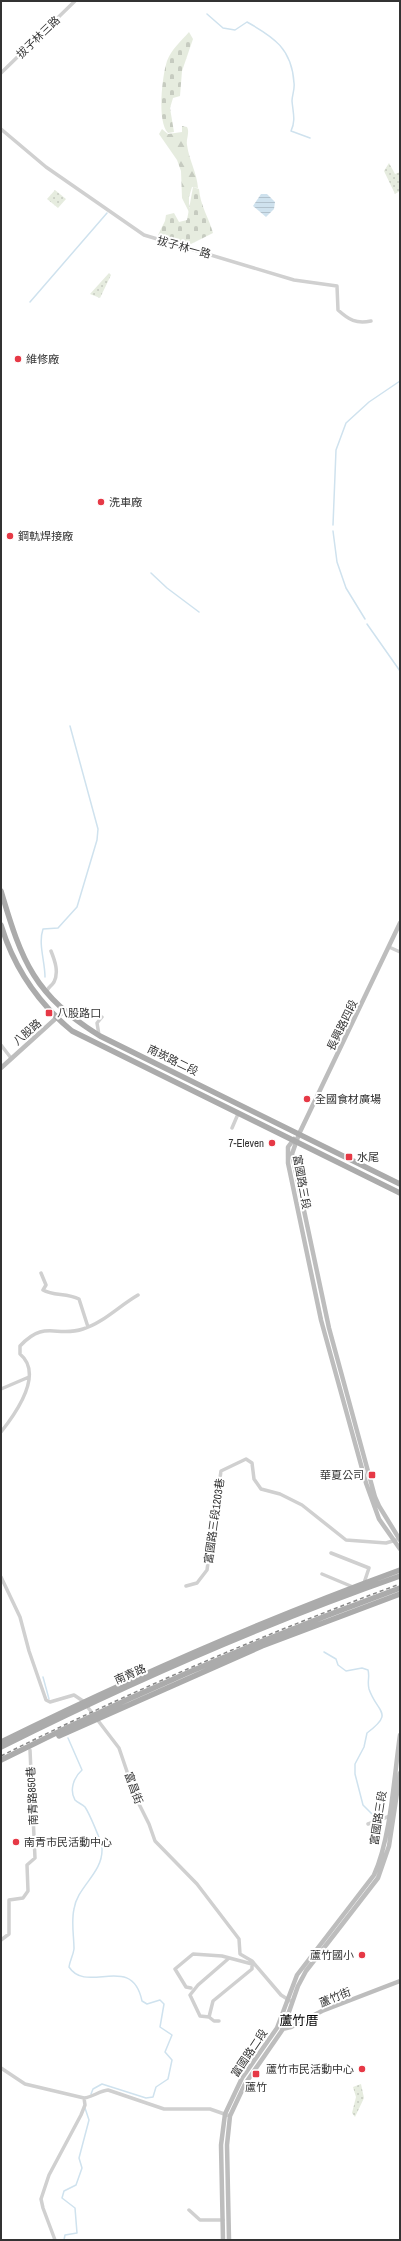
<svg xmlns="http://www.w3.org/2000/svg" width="401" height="2241" viewBox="0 0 401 2241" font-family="'Archivo Narrow','Noto Sans TC',sans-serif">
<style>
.grass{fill:url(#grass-dots)}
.forest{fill:url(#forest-firs)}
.cemetery{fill:url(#cemetery-stones)}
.water{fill:url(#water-rules)}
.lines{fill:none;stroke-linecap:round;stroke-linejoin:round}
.stream{stroke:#cfe2ee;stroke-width:1.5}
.street{stroke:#d0d0d0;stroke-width:3.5}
.secondary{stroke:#bdbdbd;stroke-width:4.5}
.primary{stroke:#ababab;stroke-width:5.5}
.rail{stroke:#888;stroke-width:1.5;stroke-dasharray:4 3;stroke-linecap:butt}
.poi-dot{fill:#e63946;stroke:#fff;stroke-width:1.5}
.labels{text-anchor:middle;stroke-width:4;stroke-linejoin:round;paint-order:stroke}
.street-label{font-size:11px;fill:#333;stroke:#fff}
.poi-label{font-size:11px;fill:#333;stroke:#fff;text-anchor:start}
.quarter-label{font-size:13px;fill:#000;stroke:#fff}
</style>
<defs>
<pattern id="grass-dots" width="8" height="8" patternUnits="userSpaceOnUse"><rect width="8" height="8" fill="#e6ecdf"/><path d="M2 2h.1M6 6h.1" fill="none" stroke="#c6cbc0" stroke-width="1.8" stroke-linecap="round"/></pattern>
<pattern id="forest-firs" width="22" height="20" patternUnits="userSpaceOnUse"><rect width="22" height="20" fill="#e6ecdf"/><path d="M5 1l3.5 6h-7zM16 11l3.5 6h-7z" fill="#c6cbc0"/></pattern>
<pattern id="cemetery-stones" width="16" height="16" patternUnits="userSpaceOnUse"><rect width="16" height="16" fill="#e6ecdf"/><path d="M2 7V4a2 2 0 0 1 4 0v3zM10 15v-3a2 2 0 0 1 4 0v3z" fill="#c6cbc0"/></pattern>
<pattern id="water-rules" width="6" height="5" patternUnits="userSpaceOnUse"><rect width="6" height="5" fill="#cfe2ee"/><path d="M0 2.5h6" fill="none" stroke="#b2c2cd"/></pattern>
</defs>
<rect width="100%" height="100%" fill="#fff"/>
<path class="grass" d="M389 163 395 174 400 172V191L395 194 384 171Z
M55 190 66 199 58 208 47 199Z
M109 273 111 275 100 298 90 294Z
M361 2084 364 2098 355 2117 352 2113 356 2097 353 2087Z"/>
<path class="forest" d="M182 126 187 127C190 132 186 139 187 145 189 160 197 173 198 188L192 187 189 197V212L182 198 181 171 177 160 159 134 162 129 168 134 182 132Z"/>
<path class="cemetery" d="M189 32 193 39 182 71 180 96 173 98 170 108 174 132 168 133C157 122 162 76 167 61 171 50 181 41 189 32Z
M193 187 199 189C200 205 209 218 213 233L191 244 158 235 165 221 166 215 174 213 179 222 187 220Z"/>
<path class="water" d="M261 194H267L275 202 274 209 266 217 253 206Z"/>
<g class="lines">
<path class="stream" d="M207 14 223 28 235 30 247 22C274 37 292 49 294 83 295 89 292 95 292 101 293 113 296 120 291 131L310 138
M30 302 107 213
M333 525 336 450 346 423 369 402 400 381
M333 531 337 562 346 588 365 619
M151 573 167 588 199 612
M367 624 400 671
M45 977C45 961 38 944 43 929L58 928 77 907 97 840 98 829 70 726
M324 1652 336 1659 338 1665 346 1671 362 1668 368 1670C370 1676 367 1682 369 1689 377 1713 395 1712 367 1733L364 1747 355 1764V1774L363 1805 377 1819
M43 1677 49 1699
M68 1738 82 1770C74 1777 69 1790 75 1800 78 1803 82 1804 85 1807 89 1813 102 1842 102 1849 103 1873 77 1887 74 1909 71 1922 74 1936 74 1949 73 1956 70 1960 69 1967 87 1995 132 1952 142 2001L147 2004 160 2000 164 2004 160 2027 172 2035 165 2052 172 2060 168 2079 156 2087 153 2097 146 2098 102 2084 93 2089 91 2094
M64 2240 65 2235 77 2233 75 2208 62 2198 64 2191 76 2185 82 2168 79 2158 89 2120 85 2108"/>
<path class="street" d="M1 73 75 1
M1 129 46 167 144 235 294 280 337 286 338 310C349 320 356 324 371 321
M389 947 400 952
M47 992C47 987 51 987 54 982 59 972 55 961 51 951
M99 1035 97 1023 102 1017
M1 1045 11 1058
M232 1128 238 1114
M41 1273 46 1285 43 1290C53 1296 67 1293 79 1299L88 1327
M1 1389 29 1377
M1 1432C16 1413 44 1374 20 1354V1346C45 1319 56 1338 83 1329 103 1323 119 1306 138 1295
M331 1553 369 1568 364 1583
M322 1574 353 1587
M1 1577 20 1617 29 1651 46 1700 50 1702 74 1695 83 1701 119 1748 136 1798 149 1824 155 1841 197 1884 236 1935 239 1939 240 1954 252 1961 281 1995 292 2002
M186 1586 197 1583 207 1570 221 1471 246 1459 252 1463 254 1479 261 1489 280 1494 302 1505 346 1540 386 1543 396 1540
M368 1824 390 1816
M1 1940 9 1934V1900L23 1898 28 1891 27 1865 35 1858 30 1750
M191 1988 186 1987 175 1969 193 1954 222 1956 252 1964V1969L213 2001 209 2017 200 2016 190 1995 198 1985 228 1959
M209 2017 214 2021H219
M1 2068 25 2084 84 2098C93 2097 99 2091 108 2090L164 2109H210L230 2116
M189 2210 200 2220H223
M55 2240 43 2208 41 2199 49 2175 81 2115 85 2105 84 2098"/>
<path class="secondary" d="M400 923 299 1134 292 1154 329 1328 375 1497 379 1506 400 1540
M1 1068 64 1011
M294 1139 288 1147V1163L321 1320 366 1483 379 1519 400 1549
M282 2029 291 2027 322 2011 400 1981
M223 2240 221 2145 225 2114 242 2078 277 2028 297 1975 374 1875C391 1838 394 1776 400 1735
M229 2240 227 2145 230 2116 245 2084 283 2029 298 1986 306 1971 378 1878 389 1846 400 1773"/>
<path class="primary" d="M1 891C22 962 34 995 100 1036L400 1184
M1 925C14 968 37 1002 72 1031L400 1193
M59 1736 262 1646 400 1594
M1 1742C131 1678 263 1620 400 1570
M1 1747C131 1682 263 1624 400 1576
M1 1760C131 1695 263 1638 400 1588"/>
<path class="rail" d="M1 1756C131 1691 264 1634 400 1584"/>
</g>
<g class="poi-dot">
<circle cx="18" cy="359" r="4"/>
<circle cx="101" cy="502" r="4"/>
<circle cx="10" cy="536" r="4"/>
<rect x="45" y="1009" width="8" height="8" rx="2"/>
<circle cx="307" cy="1099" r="4"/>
<circle cx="272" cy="1143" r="4"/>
<rect x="345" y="1153" width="8" height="8" rx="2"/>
<rect x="368" y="1471" width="8" height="8" rx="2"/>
<circle cx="16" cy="1842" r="4"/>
<circle cx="362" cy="1955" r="4"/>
<circle cx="362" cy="2069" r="4"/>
<rect x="252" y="2070" width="8" height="8" rx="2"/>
</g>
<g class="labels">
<g class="street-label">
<text transform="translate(38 37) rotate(-44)" y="4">拔子林三路</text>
<text transform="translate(184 247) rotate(15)" y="4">拔子林一路</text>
<text transform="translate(342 1025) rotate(-64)" y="4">長興路四段</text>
<text transform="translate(27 1032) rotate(-41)" y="4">八股路</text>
<text transform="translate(173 1060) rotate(26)" y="4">南崁路二段</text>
<text transform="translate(302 1182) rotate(80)" y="4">富國路三段</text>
<text transform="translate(214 1521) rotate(-82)" y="4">富國路三段1203巷</text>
<text transform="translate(130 1674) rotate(-24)" y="4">南青路</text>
<text transform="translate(134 1788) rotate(70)" y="4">富昌街</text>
<text transform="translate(32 1796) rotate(-93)" y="4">南青路850巷</text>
<text transform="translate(378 1818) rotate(-81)" y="4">富國路三段</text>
<text transform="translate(335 1997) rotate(-22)" y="4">蘆竹街</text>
<text transform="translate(249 2053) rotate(-56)" y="4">富國路二段</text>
</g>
<g class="poi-label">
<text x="26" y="363">維修廠</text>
<text x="109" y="506">洗車廠</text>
<text x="18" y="540">鋼軌焊接廠</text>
<text x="57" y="1017">八股路口</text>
<text x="315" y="1103">全國食材廣場</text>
<text x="264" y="1147" text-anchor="end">7-Eleven</text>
<text x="357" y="1161">水尾</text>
<text x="364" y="1479" text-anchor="end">華夏公司</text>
<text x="24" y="1846">南青市民活動中心</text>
<text x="354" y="1959" text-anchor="end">蘆竹國小</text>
<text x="354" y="2073" text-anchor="end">蘆竹市民活動中心</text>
<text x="256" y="2091" text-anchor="middle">蘆竹</text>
</g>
<g class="quarter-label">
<text x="299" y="2025">蘆竹厝</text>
</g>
</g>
<rect width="401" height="2241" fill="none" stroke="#333333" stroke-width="4"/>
</svg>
